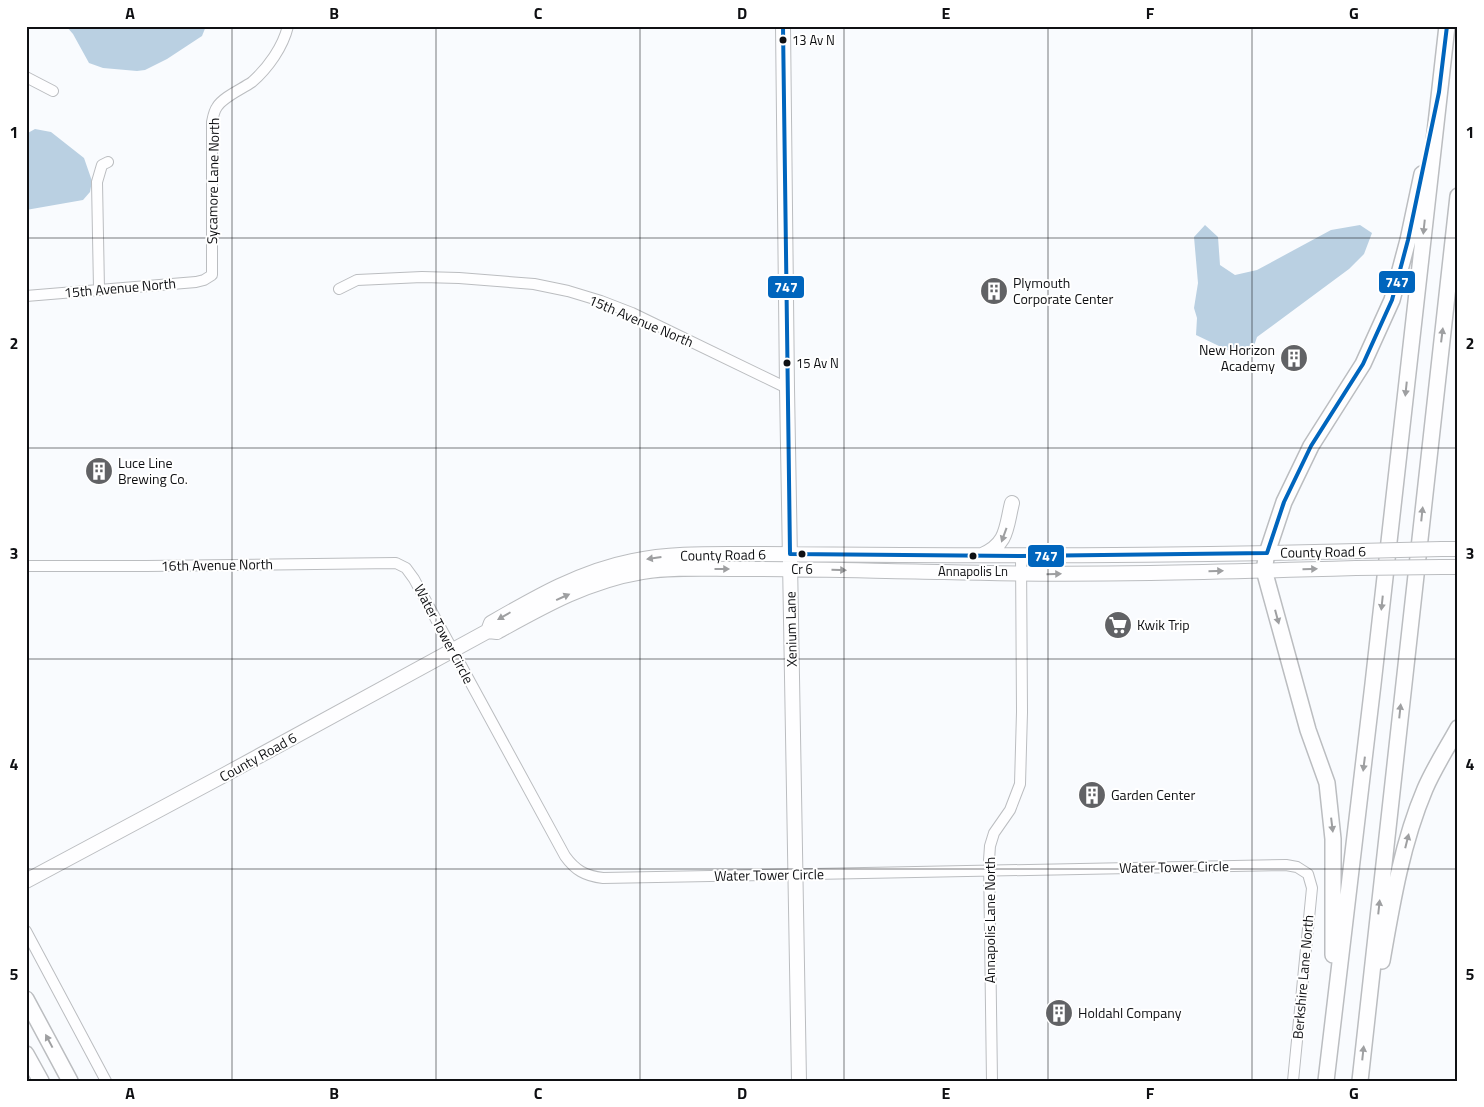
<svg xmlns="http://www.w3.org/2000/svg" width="1484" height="1107" viewBox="0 0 1484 1107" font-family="'Titillium Web',sans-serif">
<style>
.water{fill:#bad0e2}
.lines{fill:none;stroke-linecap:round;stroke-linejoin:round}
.minor-casing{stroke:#bbbdc0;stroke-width:12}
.major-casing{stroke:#bbbdc0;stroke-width:16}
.highway-casing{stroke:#bbbdc0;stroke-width:18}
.minor{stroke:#fefeff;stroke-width:10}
.major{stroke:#fefeff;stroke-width:14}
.highway{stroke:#fefeff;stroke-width:15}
.major-bridge-casing{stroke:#bbbdc0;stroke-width:16;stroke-linecap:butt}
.major-bridge{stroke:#fefeff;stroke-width:14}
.bus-1-casing{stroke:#fff;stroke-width:8}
.bus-1{stroke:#0065bd;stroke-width:4}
.oneway{fill:#9e9fa1}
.grid{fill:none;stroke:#0f1013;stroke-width:1;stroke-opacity:0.55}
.bus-dot{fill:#0f1013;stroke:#fff;stroke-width:2}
.labels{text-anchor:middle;stroke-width:4;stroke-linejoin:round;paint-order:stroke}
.bus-label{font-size:13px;fill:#0f1013;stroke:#fff;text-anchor:start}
.street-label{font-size:14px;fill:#0f1013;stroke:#fff}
.poi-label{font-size:14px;fill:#0f1013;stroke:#fff;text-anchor:start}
.line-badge{stroke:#fff;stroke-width:2}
.badge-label{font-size:14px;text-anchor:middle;font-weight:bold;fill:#fff}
.neatline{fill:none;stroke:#0f1013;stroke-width:2}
.grid-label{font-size:16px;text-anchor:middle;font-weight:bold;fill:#0f1013}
</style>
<rect width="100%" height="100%" fill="#f9fbfe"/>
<path class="water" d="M66 26H206L202 36 167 59 145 70 137 71 103 68 89 63 73 34Z
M35 129 51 132 84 158 92 181 90 192 83 200 26 210V134Z
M1205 225 1218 237 1220 265 1235 275 1257 270 1331 230 1360 225 1372 233 1364 254 1349 269 1257 337 1251 355 1242 357 1196 335 1197 318 1194 308 1198 283 1194 237Z"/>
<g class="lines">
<g class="minor-casing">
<path id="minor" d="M26 77 53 91
M99 289 97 182 102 165 108 162
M339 289 357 280 422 277 459 278 534 284 568 291 601 301 632 313 787 388
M26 296 196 282 204 280 212 275V122C213 117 214 111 217 107 223 97 242 89 252 82 268 68 283 47 288 26
M26 566H146L396 563 406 568 414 579 565 856C575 870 585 876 603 878L1286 865 1297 867 1308 874 1312 888 1293 1081
M26 931 106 1081
M992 1081 989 860 990 846 994 833 1010 810 1020 784 1022 712 1021 556"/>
</g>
<g class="major-casing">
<path id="major" d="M783 26 787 388 799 1081
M1442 549H1458
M982 555C1008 544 1006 527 1012 503
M1441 567H1458
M488 631 491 623C536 597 581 571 632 561 670 553 709 554 747 554 798 554 850 555 902 555 1054 556 1206 555 1358 551
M26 881 226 774 488 631 497 632C544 606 588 581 642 572 673 567 706 569 738 569 807 569 875 571 944 572 1081 576 1219 572 1356 568"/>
</g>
<g class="highway-casing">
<path id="highway" d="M1333 955V839L1327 783 1308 730 1264 570 1267 553 1284 502 1311 446 1363 364 1392 300 1408 240 1422 174
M1382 961C1392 903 1402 843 1425 789 1434 768 1447 748 1458 728
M26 999 70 1081
M26 1054 41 1081
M1326 1081 1373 684 1447 26
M1360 1081 1458 196"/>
</g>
<use href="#minor" class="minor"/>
<use href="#major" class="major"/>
<use href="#highway" class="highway"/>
<g class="major-bridge-casing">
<path id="major-bridge" d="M1358 551 1442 549
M1356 568 1441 567"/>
</g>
<use href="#major-bridge" class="major-bridge"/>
<g class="bus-1-casing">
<path id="bus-1" d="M783 26 790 554 1021 556 1267 553 1284 502 1311 446 1363 364 1392 300 1408 240 1439 92 1447 26"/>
</g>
<use href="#bus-1" class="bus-1"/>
</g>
<defs><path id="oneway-solid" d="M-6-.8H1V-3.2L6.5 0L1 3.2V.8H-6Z" transform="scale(1.25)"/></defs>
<g class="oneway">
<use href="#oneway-solid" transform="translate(1424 227) rotate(96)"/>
<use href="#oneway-solid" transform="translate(1442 335) rotate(-83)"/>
<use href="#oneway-solid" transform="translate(1406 389) rotate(96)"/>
<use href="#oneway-solid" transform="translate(1422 514) rotate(-84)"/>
<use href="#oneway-solid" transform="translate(1004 535) rotate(110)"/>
<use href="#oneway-solid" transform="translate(654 558) rotate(172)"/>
<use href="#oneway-solid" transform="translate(722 569)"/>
<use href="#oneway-solid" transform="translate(1310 569) rotate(-2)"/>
<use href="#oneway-solid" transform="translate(839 570) rotate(1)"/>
<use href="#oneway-solid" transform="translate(1216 571) rotate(-1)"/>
<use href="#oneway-solid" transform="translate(1054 574) rotate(-1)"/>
<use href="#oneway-solid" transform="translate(563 597) rotate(-24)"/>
<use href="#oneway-solid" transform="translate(1382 603) rotate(96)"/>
<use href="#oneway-solid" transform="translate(504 616) rotate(150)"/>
<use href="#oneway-solid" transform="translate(1277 617) rotate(75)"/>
<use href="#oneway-solid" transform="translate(1400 711) rotate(-84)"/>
<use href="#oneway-solid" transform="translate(1364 764) rotate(97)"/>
<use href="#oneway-solid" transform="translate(1332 825) rotate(83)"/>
<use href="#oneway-solid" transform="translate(1407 841) rotate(-76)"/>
<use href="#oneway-solid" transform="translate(1379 907) rotate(-84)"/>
<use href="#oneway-solid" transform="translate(49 1041) rotate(-118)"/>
<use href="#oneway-solid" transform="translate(1363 1053) rotate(-84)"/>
</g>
<path class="grid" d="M232 26V1081M436 26V1081M640 26V1081M844 26V1081M1048 26V1081M1252 26V1081M26 238H1458M26 448H1458M26 659H1458M26 869H1458"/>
<defs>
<g id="building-disc" transform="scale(1.4375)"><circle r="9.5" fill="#616265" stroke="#fff"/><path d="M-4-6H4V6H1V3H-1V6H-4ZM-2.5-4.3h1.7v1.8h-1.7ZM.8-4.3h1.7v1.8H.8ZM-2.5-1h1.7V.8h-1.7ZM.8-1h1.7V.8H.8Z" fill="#fff"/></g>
<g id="supermarket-disc" transform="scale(1.4375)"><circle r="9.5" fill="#616265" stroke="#fff"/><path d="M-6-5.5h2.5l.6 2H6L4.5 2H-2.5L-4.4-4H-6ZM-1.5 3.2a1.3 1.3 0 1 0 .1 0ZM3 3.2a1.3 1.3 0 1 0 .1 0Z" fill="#fff"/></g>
</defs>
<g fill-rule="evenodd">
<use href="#building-disc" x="994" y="291"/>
<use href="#building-disc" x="1294" y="358"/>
<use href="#building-disc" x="99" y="471"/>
<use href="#supermarket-disc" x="1118" y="625"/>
<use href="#building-disc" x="1092" y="795"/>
<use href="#building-disc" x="1059" y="1013"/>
</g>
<g class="bus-dot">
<circle cx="783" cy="40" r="4.5"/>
<circle cx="787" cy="363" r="4.5"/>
<circle cx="802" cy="554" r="4.5"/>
<circle cx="973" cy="556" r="4.5"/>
</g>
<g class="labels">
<g class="bus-label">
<text x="792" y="45">13 Av N</text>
<text x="796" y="368">15 Av N</text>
<text x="802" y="574" text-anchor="middle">Cr 6</text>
<text x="973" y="576" text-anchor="middle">Annapolis Ln</text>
</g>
<g class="street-label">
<text transform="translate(213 181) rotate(-89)" y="5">Sycamore Lane North</text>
<text transform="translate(120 288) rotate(-5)" y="5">15th Avenue North</text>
<text transform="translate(641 321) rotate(23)" y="5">15th Avenue North</text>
<text transform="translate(1323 552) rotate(-1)" y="5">County Road 6</text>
<text transform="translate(723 555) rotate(-1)" y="5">County Road 6</text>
<text transform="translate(217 565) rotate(-1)" y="5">16th Avenue North</text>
<text transform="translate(791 629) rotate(-91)" y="5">Xenium Lane</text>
<text transform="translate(444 634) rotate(62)" y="5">Water Tower Circle</text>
<text transform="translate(258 757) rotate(-29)" y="5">County Road 6</text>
<text transform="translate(1174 867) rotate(-1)" y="5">Water Tower Circle</text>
<text transform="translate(769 875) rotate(-1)" y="5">Water Tower Circle</text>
<text transform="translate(990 920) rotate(-90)" y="5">Annapolis Lane North</text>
<text transform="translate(1303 977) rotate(-85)" y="5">Berkshire Lane North</text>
</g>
<g class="poi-label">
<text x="1013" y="288">Plymouth<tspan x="1013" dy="16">Corporate Center</tspan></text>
<text x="1275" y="355" text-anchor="end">New Horizon<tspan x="1275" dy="16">Academy</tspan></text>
<text x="118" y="468">Luce Line<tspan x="118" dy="16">Brewing Co.</tspan></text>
<text x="1137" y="630">Kwik Trip</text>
<text x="1111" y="800">Garden Center</text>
<text x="1078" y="1018">Holdahl Company</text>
</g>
</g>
<g class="line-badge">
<rect x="1378" y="270" width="38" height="24" rx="5" fill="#0065bd"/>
<rect x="767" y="275" width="38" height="24" rx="5" fill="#0065bd"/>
<rect x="1027" y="544" width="38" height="24" rx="5" fill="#0065bd"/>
</g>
<g class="badge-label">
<text x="1397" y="287">747</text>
<text x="786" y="292">747</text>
<text x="1046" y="561">747</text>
</g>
<rect width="1484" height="1107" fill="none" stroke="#ffffff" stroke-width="55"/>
<rect x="28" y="28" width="1428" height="1052" class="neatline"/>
<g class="grid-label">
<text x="130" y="19">A</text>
<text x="334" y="19">B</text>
<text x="538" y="19">C</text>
<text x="742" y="19">D</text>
<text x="946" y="19">E</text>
<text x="1150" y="19">F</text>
<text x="1354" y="19">G</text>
<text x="14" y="138">1</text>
<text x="1470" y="138">1</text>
<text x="14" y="349">2</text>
<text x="1470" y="349">2</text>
<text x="14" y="559">3</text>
<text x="1470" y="559">3</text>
<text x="14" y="770">4</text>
<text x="1470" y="770">4</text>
<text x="14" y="980">5</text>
<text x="1470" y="980">5</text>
<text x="130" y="1099">A</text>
<text x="334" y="1099">B</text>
<text x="538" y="1099">C</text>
<text x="742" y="1099">D</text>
<text x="946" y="1099">E</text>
<text x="1150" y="1099">F</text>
<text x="1354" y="1099">G</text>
</g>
</svg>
